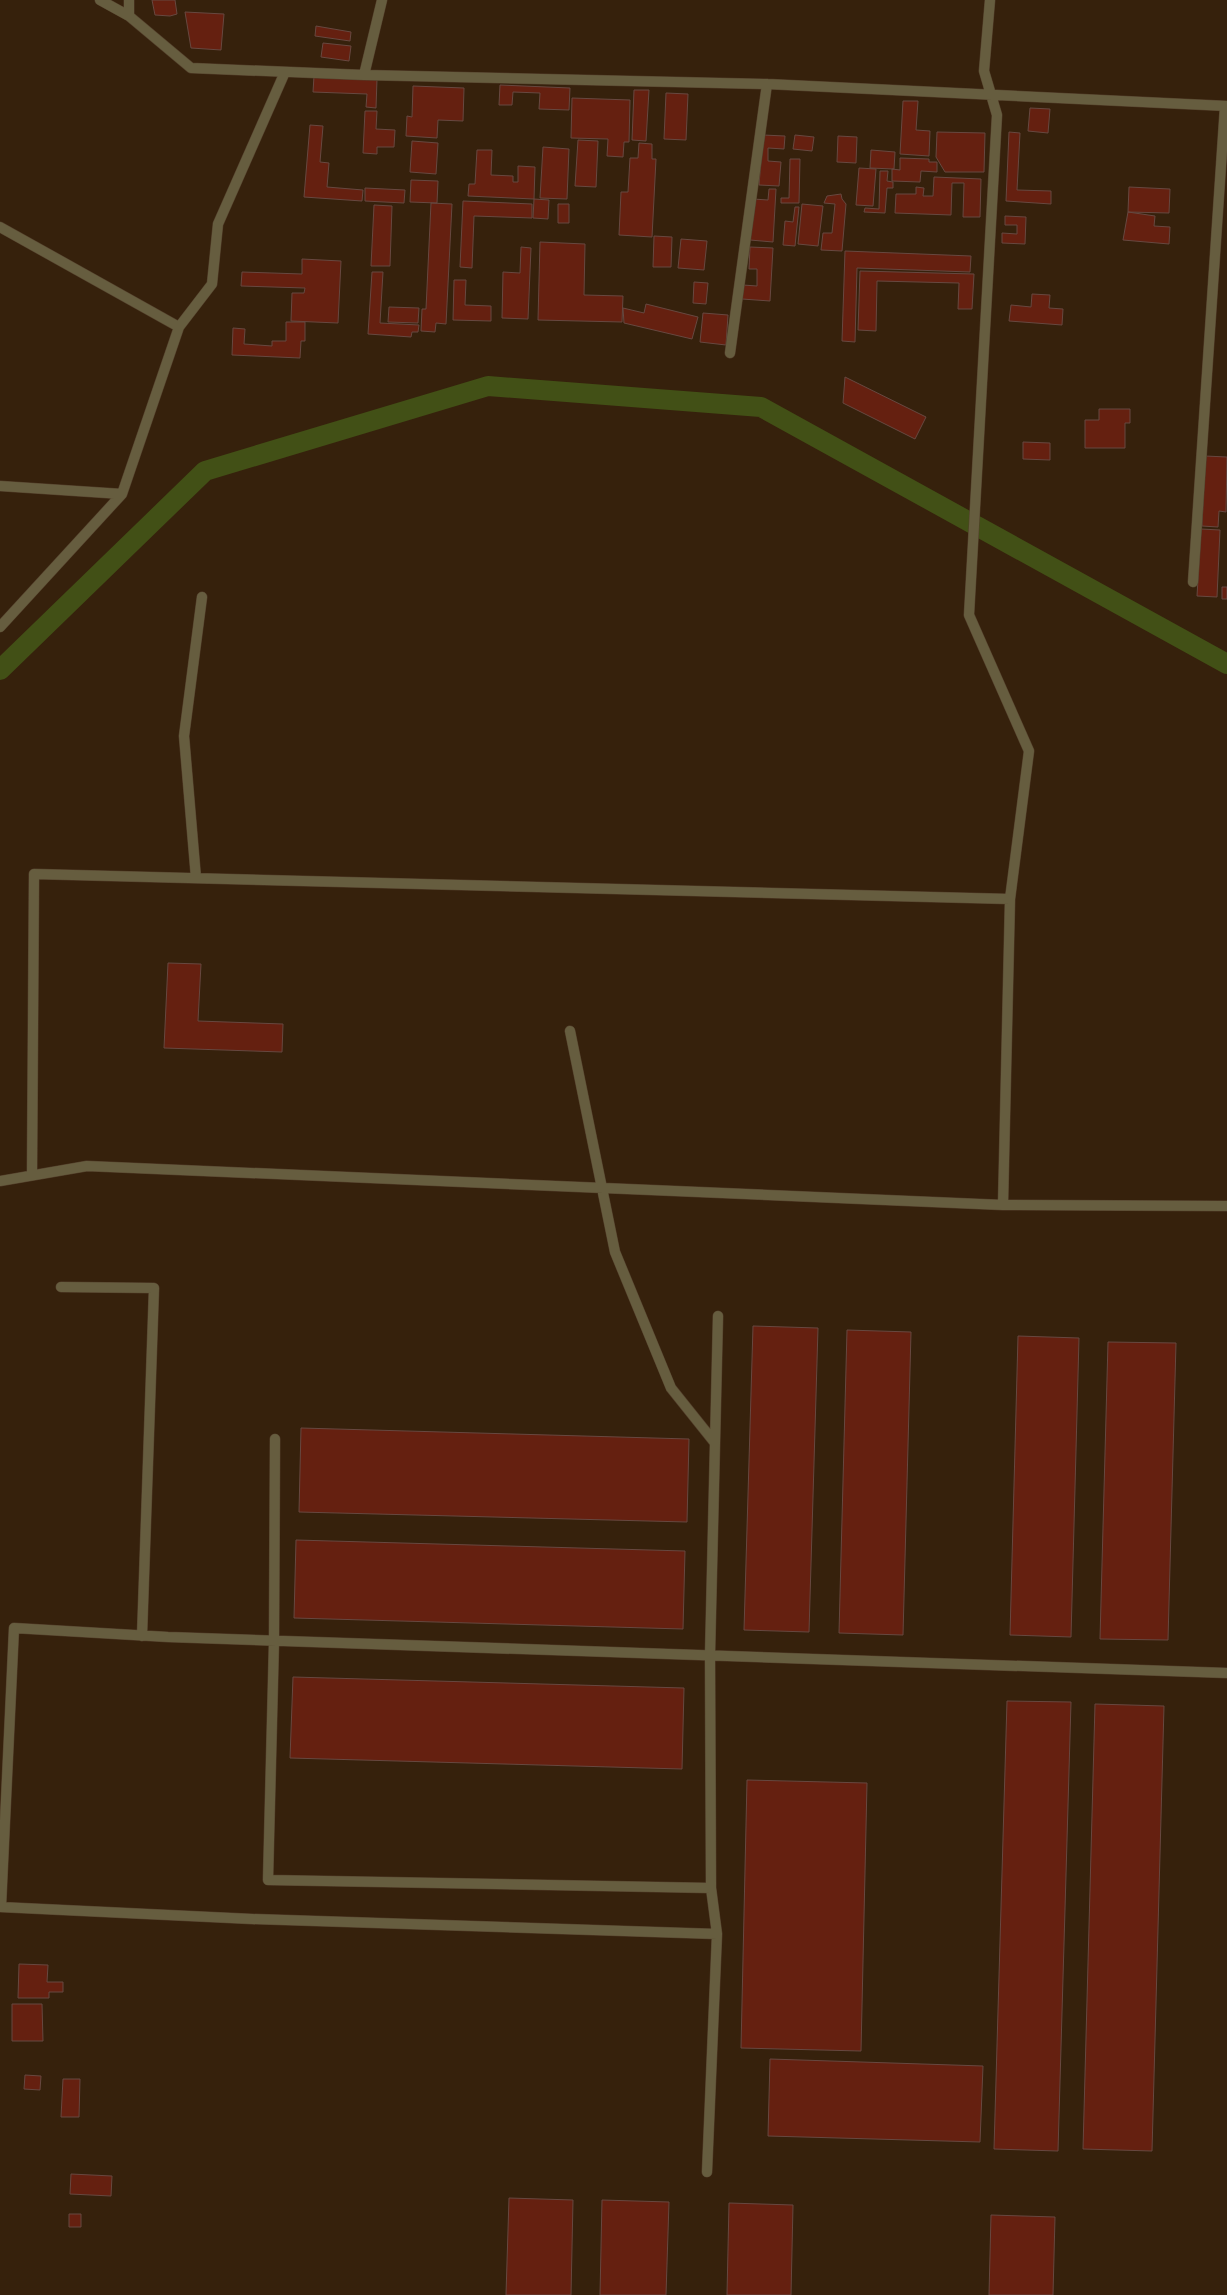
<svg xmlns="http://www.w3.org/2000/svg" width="1227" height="2295" viewBox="0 0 1227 2295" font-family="Helvetica,sans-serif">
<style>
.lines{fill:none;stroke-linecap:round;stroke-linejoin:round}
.canal{stroke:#425016;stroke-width:20}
.building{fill:#652010;stroke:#674840}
.street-casing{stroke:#533f2b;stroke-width:11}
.street{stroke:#665d3f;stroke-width:10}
</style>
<rect width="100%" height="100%" fill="#36210c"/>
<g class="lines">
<path class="canal" d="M0 670 205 471 488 386 761 407 1227 664"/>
</g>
<path class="building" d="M152 0H175L177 14 170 16 155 15Z
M185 12 224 14 221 50 191 48Z
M316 26 351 32 350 41 315 36Z
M323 43 351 46 349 61 321 57Z
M314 76 377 79 376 108 366 107 367 94 313 92Z
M500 85 570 88 569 110 539 109 540 93 513 92 512 105H499Z
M413 86 464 88 463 121 438 120 437 138 406 136 407 116 412 117Z
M634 90H649L646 141 632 140Z
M666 93 688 94 686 140 664 139Z
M572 98 630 100 629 142H624L623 157 607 156 608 139 571 138Z
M903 101H918L916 130 930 131 929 156 900 154Z
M1030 108 1050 109 1048 133 1028 131Z
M365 111H377L376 129 395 130 394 147H377V154L363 153Z
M310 125 323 126 320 162 329 163 327 187 363 190 362 201 304 197Z
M937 132 985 133 984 172H945L936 157Z
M1009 132 1020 133 1017 190 1051 191V204L1006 201Z
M763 135 785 136 784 149 768 148V161L781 162 779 186 759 185Z
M795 135 814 137 812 151 793 149Z
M838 136 857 137 856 163 837 162Z
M578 140 598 141 596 187 575 186Z
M412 141 438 143 436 174 410 172Z
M639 143 652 144V159H656L652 237 619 235 621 192H628L630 158H638Z
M543 147 569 149 567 199 540 198Z
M477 150H492L491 175 513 176V182H518V166L535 167 534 199 468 196 469 184H475Z
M871 150 895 152 894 169 870 168Z
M900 158 929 159V162H937V172L921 171 920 182 892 181V169L900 170Z
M790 159H800L799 203H781V198H789Z
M859 168 876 169 873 206 856 205Z
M880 171H888L887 181 893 182V188H887L885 213 864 212 865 208 879 209Z
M934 177 981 179 980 217H963L964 183H952L951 215 895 213 896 194H916V187L924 188 923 196H933Z
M411 180 438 181 437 203 410 202Z
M1129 187 1170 189 1169 213 1128 212Z
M365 188 405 190 404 203 365 201Z
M769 189H776L773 242 750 240 753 199 768 200Z
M841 194 842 199 846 204 842 251 821 250 823 233H832L835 204 824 203 827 196Z
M534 199 549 200 548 219 533 218Z
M463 201 532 204V218L474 216 472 268 460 267Z
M431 203 452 204 446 324 436 323 435 332 421 331 422 309H426Z
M558 204H569V223H558Z
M802 204 823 206 818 246 798 244Z
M374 205 392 206 390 266H371Z
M795 207H799L795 246 783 245 785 221 793 222Z
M1128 212 1155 216 1154 226 1170 227 1169 244 1123 240Z
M1005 216 1026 217 1025 244 1002 243V233L1017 234V225H1005Z
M654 236 672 237 671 267H653Z
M681 239 707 241 704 270 678 268Z
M540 242 585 244 584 295 623 296 622 322 538 320Z
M521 247 531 248 528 319 502 318 503 272 520 273Z
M750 247 773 248 770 301 742 299 743 285 757 286V269H749Z
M845 251 971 256 970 272 857 268 855 342 842 341Z
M302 259 341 261 338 323 291 321 292 293H304L305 288 241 286 242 272 302 274Z
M860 271 974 274 972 309H958L959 283 877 281 876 331 858 330Z
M372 272H383L380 323 419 325 418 332H412L411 337 368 334Z
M454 280H466L465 305 491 306V321L453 320Z
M694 282 708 283 706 304 693 303Z
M1032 294 1050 295 1049 308 1063 309 1062 325 1009 321 1011 305 1031 307Z
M646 304 698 317 692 339 624 323 623 308 644 313Z
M389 307 419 308 418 323 388 322Z
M703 313 728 315 726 345 700 342Z
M286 322H305V341H301L300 358 232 355 233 328 245 329 244 344 272 346V341H286Z
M845 377 926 417 915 439 843 403Z
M1099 409H1130V423H1125V448H1085V420H1099Z
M1023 442 1050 443V460L1023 459Z
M1205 456 1227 457 1226 512 1219 511 1218 527 1202 526Z
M1201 529 1220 530 1217 597 1197 596Z
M1222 587H1227V599H1222Z
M168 963 201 964 198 1021 283 1024 282 1052 164 1048Z
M753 1326 818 1328 809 1632 744 1630Z
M847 1330 911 1332 903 1635 839 1633Z
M1018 1336 1079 1338 1071 1637 1010 1635Z
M1108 1342 1176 1343 1168 1640 1100 1639Z
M301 1428 689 1439 687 1522 299 1512Z
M296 1540 685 1551 683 1629 294 1618Z
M293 1677 684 1688 682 1769 290 1758Z
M1007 1701 1071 1702 1058 2151 994 2149Z
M1095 1704 1164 1706 1152 2151 1083 2149Z
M747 1780 867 1783 861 2051 741 2048Z
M19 1964 48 1965 47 1982H63V1992H49V1998H18Z
M12 2004H42L43 2041H12Z
M770 2059 983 2066 980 2142 768 2136Z
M25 2075 41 2076 40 2090 24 2089Z
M63 2079H80L79 2117H61Z
M71 2174 112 2176 111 2196 70 2194Z
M509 2198 573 2200 571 2295H506Z
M602 2200 669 2202 666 2295H600Z
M729 2203 793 2205 791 2295H727Z
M69 2214H81V2227H69Z
M991 2215 1055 2217 1053 2295H989Z"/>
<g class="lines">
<g class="street-casing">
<path id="street" d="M100 0 129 16 191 68 364 75 767 84 1227 106
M129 0V16
M990 0 984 71 997 115 969 615 1029 751 1010 899 1003 1205
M364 75 382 0
M0 227 179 327
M730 353 767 84
M0 486 122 494
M1193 582 1225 106
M0 627 122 494 179 327 212 284 218 224 285 72
M196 878 184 736 202 597
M570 1031 615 1252 671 1388 715 1443
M32 1175 34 874 1010 899
M0 1181 87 1166 1003 1205 1227 1206
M61 1287 154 1288 142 1636
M275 1439 274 1641 268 1880 711 1888
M0 1907 252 1919 717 1934
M1 1907 14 1628 168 1637 1227 1673
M707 2172 717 1934 711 1888 710 1655 718 1316"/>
</g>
<use href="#street" class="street"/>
</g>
</svg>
